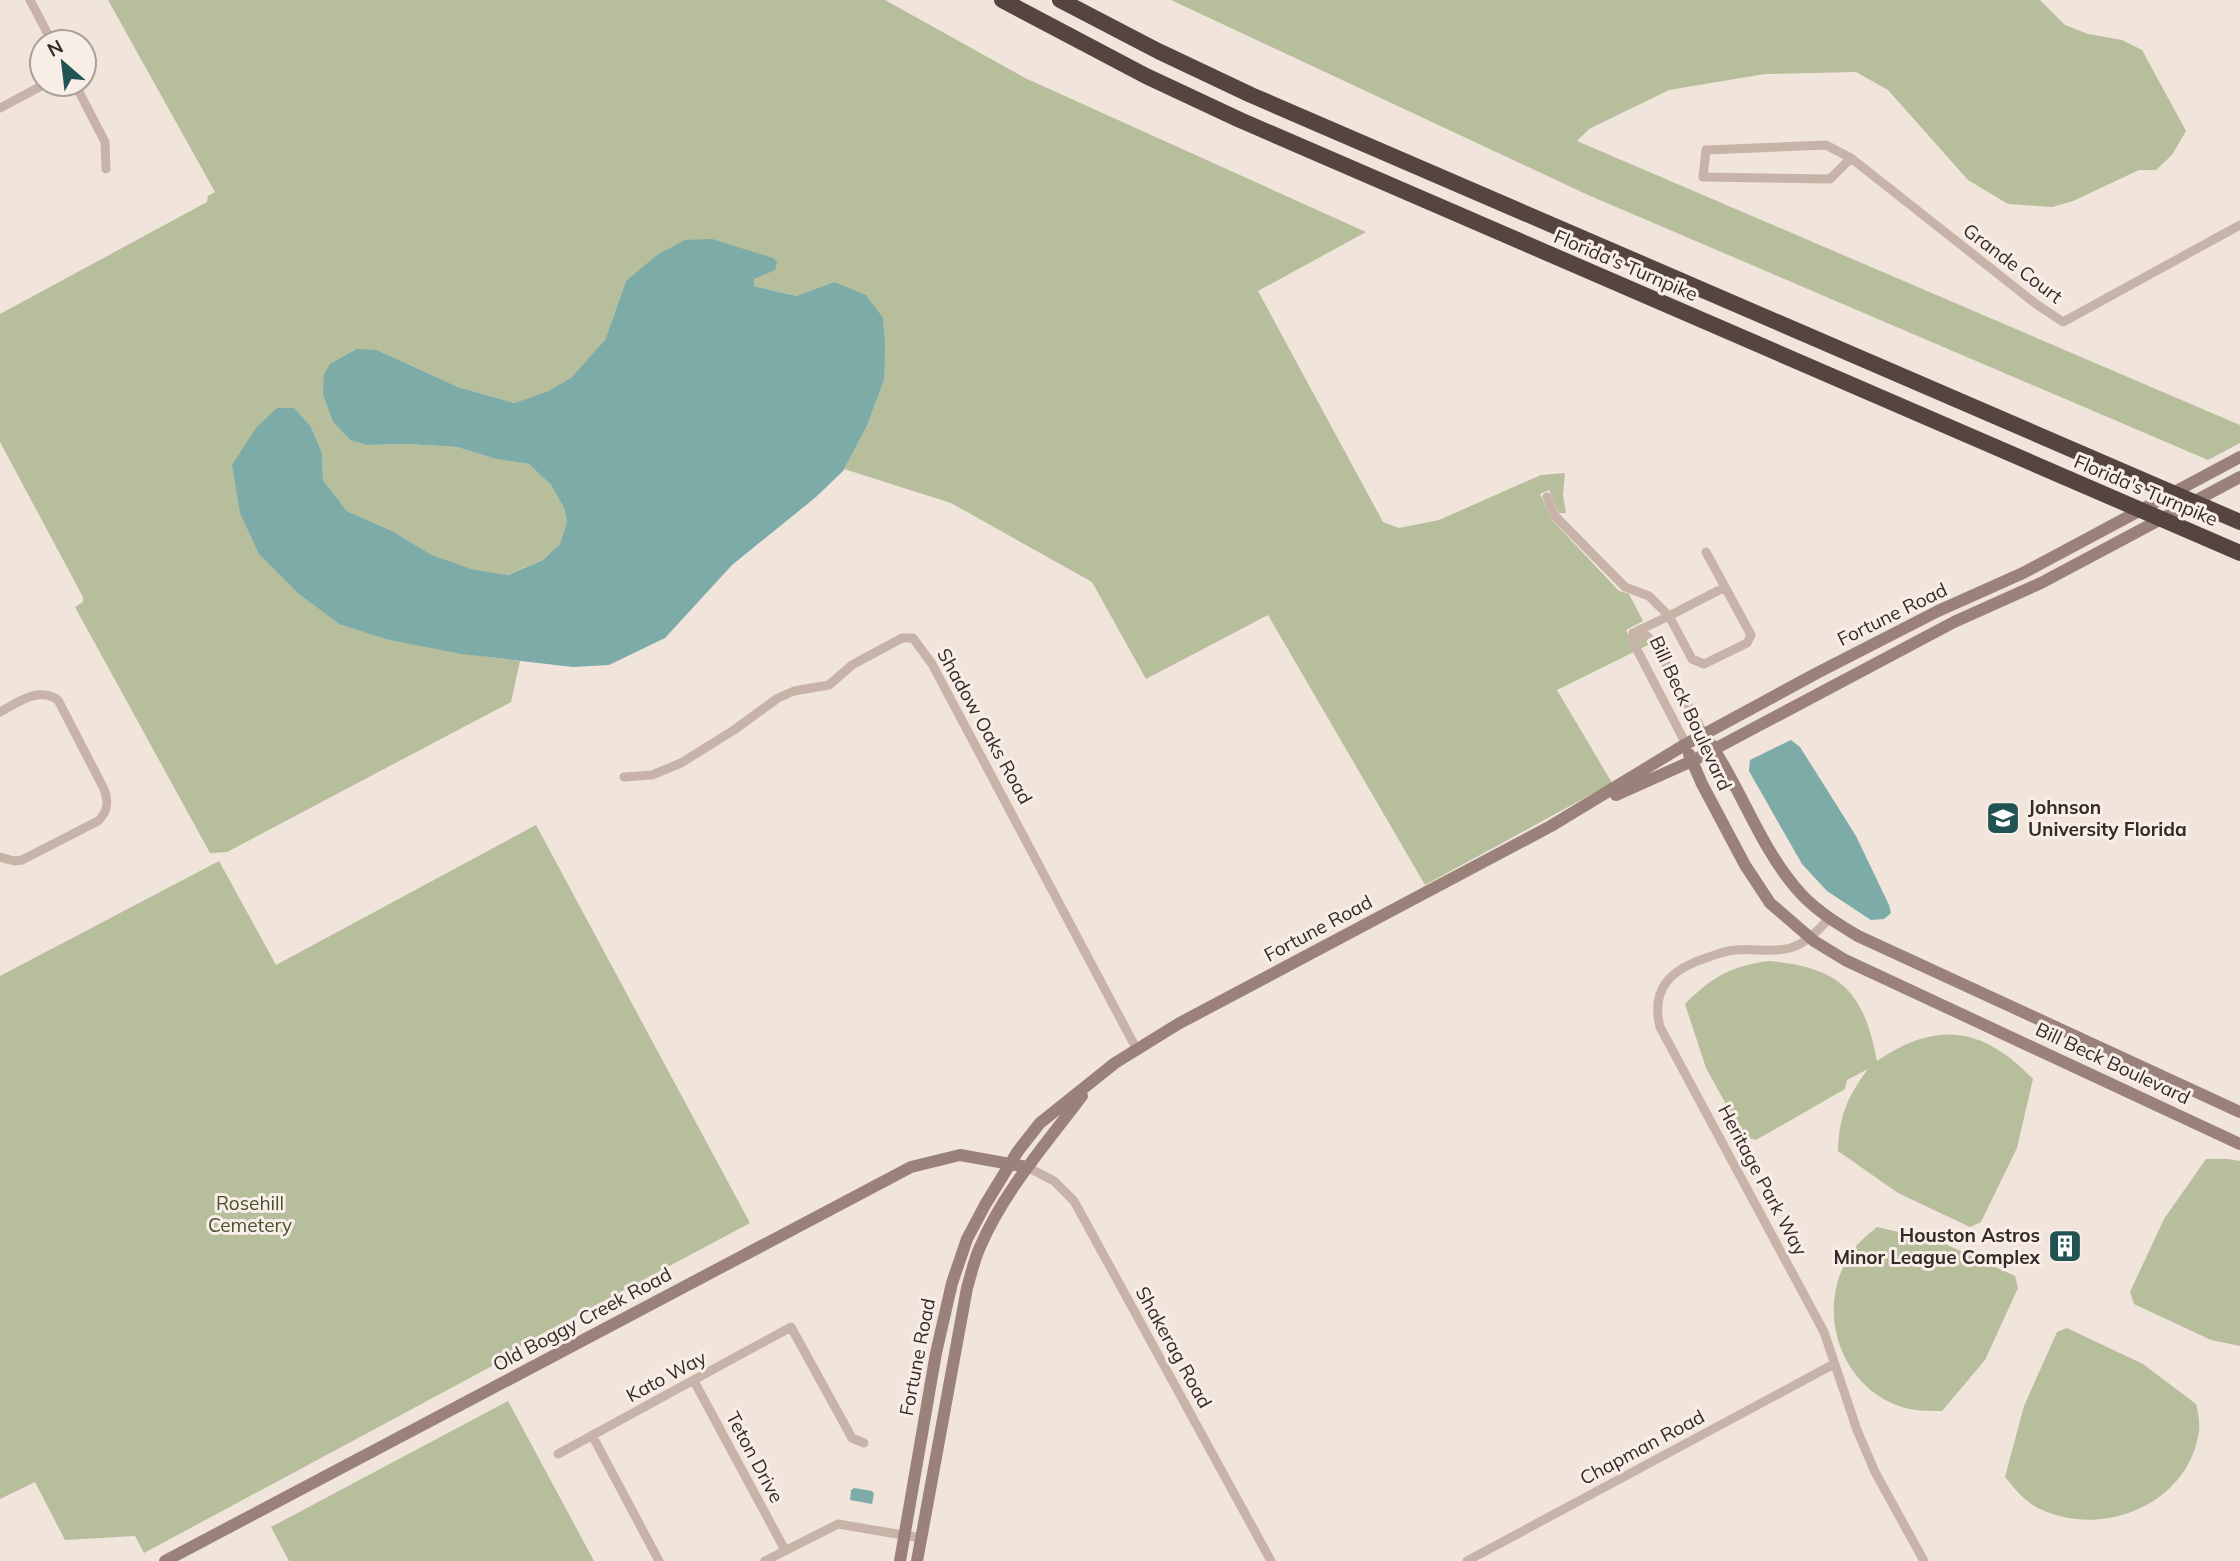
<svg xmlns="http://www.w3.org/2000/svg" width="2240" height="1561" viewBox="0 0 2240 1561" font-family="Mulish,sans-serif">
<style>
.green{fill:#b6be9c}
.water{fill:#7caba8}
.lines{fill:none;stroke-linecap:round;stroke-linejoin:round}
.street{stroke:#c7b3a8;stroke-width:9}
.secondary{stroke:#9a827a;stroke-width:12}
.highway{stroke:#55443f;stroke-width:16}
.labels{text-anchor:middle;stroke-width:6;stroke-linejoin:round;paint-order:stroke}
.street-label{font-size:19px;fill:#342a28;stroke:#f8eee7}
.poi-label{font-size:19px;font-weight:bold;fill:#342a28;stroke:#f8eee7;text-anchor:start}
.park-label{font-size:19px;fill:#48512d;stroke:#f8eee7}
</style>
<rect width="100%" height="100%" fill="#f0e4db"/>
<path class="green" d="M108 0H885L1025 78 1366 232 1258 291 1383 522 1399 528 1439 520 1541 475 1565 473 1563 495 1566 513H1559L1549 490 1540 494 1552 520 1619 591 1629 594 1643 621 1626 630 1631 640 1648 631 1654 642 1557 690 1612 783 1425 885 1268 615 1146 679 1092 582 951 503 844 469 867 426 884 380 883 318 834 282 796 296 754 286V279L769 271 626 281 605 340 593 356 572 377 550 391 514 403 458 387 377 350 323 395 333 422 350 440 367 445 407 444 457 447 496 459 529 464 551 485 564 508 567 522 560 544 543 560 507 575 472 569 432 555 392 531 347 511 323 480 322 453 311 427 341 625C400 643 459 654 520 661L511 702 227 852 210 853 75 607 83 602V597L0 442V314L207 202 208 196 215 192Z
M1171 0H2040L2065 25 2088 34 2122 40 2142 50 2186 131 2172 155 2156 170H2139L2073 201 2052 207 2008 204 1968 180 1888 90 1856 72 1765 74 1669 90 1589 129 1577 141 2240 425V443L2208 460 1588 195Z
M536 825 750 1223 523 1344 505 1359 144 1553 135 1536 65 1540 35 1482 0 1499V976L219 861 276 965Z
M1769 961C1841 967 1864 992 1877 1061 1937 1020 1983 1027 2033 1079L2017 1148 1981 1222 1970 1227 1898 1193 1838 1151C1839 1115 1848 1096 1868 1069L1847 1080 1845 1089 1756 1140 1744 1137 1706 1068 1685 1004C1712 977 1731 966 1769 961Z
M2206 1159H2228L2240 1161V1346L2211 1340 2134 1304 2130 1292 2164 1219Z
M1877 1227 1941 1242 2015 1276 2018 1288 1985 1360 1942 1411C1927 1411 1913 1411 1899 1406 1840 1385 1816 1311 1848 1258 1855 1245 1866 1236 1877 1227Z
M2067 1328 2143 1364 2196 1404C2198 1412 2200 1422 2199 1431 2189 1504 2103 1539 2040 1509 2025 1502 2015 1489 2005 1477L2024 1406 2057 1332Z
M508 1401 594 1561H289L271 1527Z"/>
<path class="water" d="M712 239 773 258 777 262 775 270 754 279V286L796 296 834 282 866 295 883 318 885 347 884 380 867 426 843 471 816 497 732 565 665 638 609 665 573 667 462 654 390 640 341 625 299 594 259 554 240 513 232 465 256 428 277 408H294L311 427 322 453 323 480 347 511 392 531 432 555 472 569 508 575 543 560 560 544 567 522 564 508 551 485 529 464 496 459 457 447 407 444 367 445 350 440 333 422 323 395 324 374 330 364 357 349 377 350 458 387 514 403 549 391 572 377 605 340 626 281 657 255 685 240Z
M1791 740 1800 747 1856 836 1889 905 1891 913 1884 919 1871 920 1827 891 1802 864 1749 771 1750 760Z
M854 1488 872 1491 874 1494 872 1504 850 1500 851 1490Z"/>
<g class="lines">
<path class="street" d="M30 0 52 42
M75 84 105 142 106 169
M0 108 45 84
M1851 158 1830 179 1703 177 1706 150 1826 145 1851 158 2036 304 2063 322 2240 225
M1547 497 1555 516 1625 587 1649 596 1669 616 1725 587
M1633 633 1669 616 1692 659 1704 664 1747 643 1751 635 1706 552
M1633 633 1647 636 1655 644 1704 734
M1633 633 1634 644 1686 744
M0 712C17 703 39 686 58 700L104 789C109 802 108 812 98 821L22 860 14 861 0 857
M624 777 652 775 681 763 734 730 778 698 794 691 829 685 852 665 902 638H913L932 664 1136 1048
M1829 919C1818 930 1806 944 1790 948 1773 953 1753 948 1736 950 1727 950 1718 954 1709 957 1673 968 1650 987 1660 1027L1824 1332 1857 1430 1875 1472 1924 1561
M1027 1167 1054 1181 1074 1201 1271 1561
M694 1381 785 1550
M592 1435 659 1561
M558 1454 791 1327 852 1438 864 1443
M765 1561 838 1524 921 1538
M1467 1561 1834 1364"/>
<path class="secondary" d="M1710 743C1741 789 1759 844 1795 887 1812 908 1836 923 1858 936L2240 1112
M1689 754 1702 784 1745 865 1770 903 1814 941 1845 960 2240 1144
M1616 795 1692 761 1954 622 2041 583 2240 477
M165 1561 911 1167 960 1155 1027 1167
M900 1561 936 1353 952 1283 967 1239 985 1205 1018 1151 1040 1123 1115 1063 1178 1024 1551 826 1686 744 1817 673 1938 611 2023 573 2240 457
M917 1561 967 1288C971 1275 974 1260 980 1247 1004 1191 1046 1144 1082 1096"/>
<path class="highway" d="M1002 0 1146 76 1240 120 2240 553
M1060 0 1158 51 1251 95 2240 522"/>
</g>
<defs>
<g id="university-square" transform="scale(1.75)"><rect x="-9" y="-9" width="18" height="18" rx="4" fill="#205351" stroke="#f8eee7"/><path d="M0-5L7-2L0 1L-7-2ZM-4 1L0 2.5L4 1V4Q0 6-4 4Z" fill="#fff"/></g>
<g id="building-square" transform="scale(1.75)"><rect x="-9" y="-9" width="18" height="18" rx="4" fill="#205351" stroke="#f8eee7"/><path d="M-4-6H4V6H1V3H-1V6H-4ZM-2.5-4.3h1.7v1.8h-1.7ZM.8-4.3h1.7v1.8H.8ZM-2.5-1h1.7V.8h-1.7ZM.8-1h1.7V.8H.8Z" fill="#fff"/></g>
</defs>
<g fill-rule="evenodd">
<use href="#university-square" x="2003" y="818"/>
<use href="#building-square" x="2065" y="1246"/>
</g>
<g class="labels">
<g class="street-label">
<text transform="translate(2013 263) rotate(37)" y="7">Grande Court</text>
<text transform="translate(1626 265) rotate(23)" y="7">Florida's Turnpike</text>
<text transform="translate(2146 490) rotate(23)" y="7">Florida's Turnpike</text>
<text transform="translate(1892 614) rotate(-26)" y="7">Fortune Road</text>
<text transform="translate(1691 713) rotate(65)" y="7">Bill Beck Boulevard</text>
<text transform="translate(985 726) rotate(61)" y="7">Shadow Oaks Road</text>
<text transform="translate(1318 928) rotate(-28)" y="7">Fortune Road</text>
<text transform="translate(2113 1063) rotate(25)" y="7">Bill Beck Boulevard</text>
<text transform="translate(1763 1180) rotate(62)" y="7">Heritage Park Way</text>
<text transform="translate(582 1319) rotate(-28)" y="7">Old Boggy Creek Road</text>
<text transform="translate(1174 1347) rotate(61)" y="7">Shakerag Road</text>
<text transform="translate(917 1357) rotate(-79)" y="7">Fortune Road</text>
<text transform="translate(666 1376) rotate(-28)" y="7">Kato Way</text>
<text transform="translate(1642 1447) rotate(-28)" y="7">Chapman Road</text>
<text transform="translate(755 1457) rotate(62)" y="7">Teton Drive</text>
</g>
<g class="poi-label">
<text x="2028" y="814">Johnson<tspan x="2028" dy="22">University Florida</tspan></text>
<text x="2040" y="1242" text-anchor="end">Houston Astros<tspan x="2040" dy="22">Minor League Complex</tspan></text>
</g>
<g class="park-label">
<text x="250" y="1210">Rosehill<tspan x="250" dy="22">Cemetery</tspan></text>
</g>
</g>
<g transform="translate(63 63) rotate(332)"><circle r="33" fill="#f8eee7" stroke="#aaa09b" stroke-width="2"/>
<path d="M0-5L12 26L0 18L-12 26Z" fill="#205351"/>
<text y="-10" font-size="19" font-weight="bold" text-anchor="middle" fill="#342a28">N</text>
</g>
</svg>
